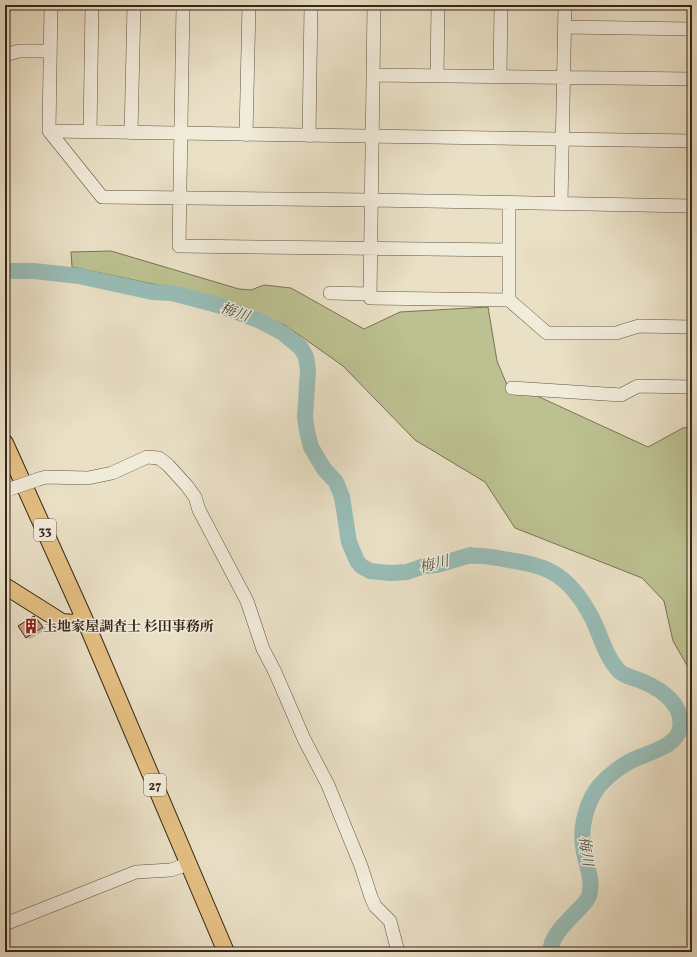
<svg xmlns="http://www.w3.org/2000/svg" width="697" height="957" viewBox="0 0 697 957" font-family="Vollkorn,'Noto Serif JP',serif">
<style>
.green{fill:#bcc191;stroke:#787355}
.shadow{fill:#0003}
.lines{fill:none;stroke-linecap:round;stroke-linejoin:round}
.river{stroke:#98bdb7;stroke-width:16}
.building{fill:#d29c83;stroke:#352519}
.minor-casing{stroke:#625444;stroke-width:14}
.major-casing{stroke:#352519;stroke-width:18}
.minor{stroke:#f1ebda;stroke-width:13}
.major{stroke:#e5c083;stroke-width:16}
.minor-bridge-casing{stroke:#625444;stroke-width:14;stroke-linecap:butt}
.minor-bridge{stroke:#f1ebda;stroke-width:13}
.labels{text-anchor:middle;stroke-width:3;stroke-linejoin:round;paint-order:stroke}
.shield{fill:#f1ebda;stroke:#6d6053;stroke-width:1}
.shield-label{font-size:13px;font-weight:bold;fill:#352519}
.poi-label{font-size:14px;font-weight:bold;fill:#352519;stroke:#f1ebda;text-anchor:start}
.water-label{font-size:15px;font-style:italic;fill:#535348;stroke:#f1ebda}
</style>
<rect width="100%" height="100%" fill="#eae0c6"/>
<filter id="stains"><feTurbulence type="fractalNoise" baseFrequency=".005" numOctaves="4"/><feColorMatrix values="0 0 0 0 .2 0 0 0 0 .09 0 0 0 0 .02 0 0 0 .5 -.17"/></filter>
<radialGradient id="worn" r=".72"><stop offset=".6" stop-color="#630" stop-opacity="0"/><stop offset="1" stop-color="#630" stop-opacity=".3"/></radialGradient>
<path class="green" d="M111 251 239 289 251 290 264 285 291 288 364 329 400 312 488 307 497 361 510 392 535 395 648 447 683 428 692 427V674L673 641 664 601 642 578 515 528 485 482 415 440 343 366 285 325 210 296 72 267 71 252Z"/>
<path class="shadow" d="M34 617 38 619 43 625 27 636Z
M44 627 46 629 30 639 28 638Z"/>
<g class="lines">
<path class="river" d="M5 271H34L79 276 152 292 172 293 221 306 258 320 283 333 301 348 306 357 308 370 305 417 307 431 311 447 324 469 336 482 342 497 349 542 357 561 361 566 370 571 390 573 407 572 424 566 437 565 471 555 473 556C485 555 496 558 509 560 523 562 539 565 552 572 570 582 584 602 593 620 601 637 606 657 619 671 625 677 636 678 644 682 662 690 684 705 680 728 676 749 643 753 627 763 617 769 607 777 599 786 587 801 580 826 583 846 585 863 594 879 589 896 587 901 582 906 578 910 567 922 551 935 550 952"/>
</g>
<path class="building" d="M34 616 43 627 26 638 18 626Z"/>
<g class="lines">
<g class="minor-casing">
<path id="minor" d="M51 5 49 131 102 197 371 200 692 206
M183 5 179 246 509 250
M374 5 370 298 509 300 547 333H616L639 326 692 327
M565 27 692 29
M5 55 19 51H50
M373 75 692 79
M437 76 438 5
M500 76 501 5
M49 131 692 141
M90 132 92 5
M131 133 134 5
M246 135 249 5
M309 136 311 5
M561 204 565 5
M330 293 370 294
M509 300V203
M512 388 621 395 638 386 692 387
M39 479 46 477 88 478 112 473 147 457 159 458 168 465 187 486 195 497 199 510 247 601 263 649 275 672 304 739 328 785 361 866 371 897 375 906 390 921 398 952
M5 924 136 872 171 870 188 864"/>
</g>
<g class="major-casing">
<path id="major" d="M5 443 84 618 226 952
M5 586 62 622 74 623 84 618"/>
</g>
<use href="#minor" class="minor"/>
<use href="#major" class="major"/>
<g class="minor-bridge-casing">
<path id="minor-bridge" d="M10 489 39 479"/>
</g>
<use href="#minor-bridge" class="minor-bridge"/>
</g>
<defs>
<g id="building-bare" transform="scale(1.2)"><path d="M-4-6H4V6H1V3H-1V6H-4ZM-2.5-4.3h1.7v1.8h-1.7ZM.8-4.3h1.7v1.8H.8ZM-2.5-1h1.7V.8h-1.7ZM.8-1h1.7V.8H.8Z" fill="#8f2418" stroke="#f1ebda" stroke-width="2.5" paint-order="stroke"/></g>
</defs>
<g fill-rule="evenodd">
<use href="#building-bare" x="31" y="626"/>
</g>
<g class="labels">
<g class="shield">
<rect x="34" y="519" width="22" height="22" rx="3"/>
<rect x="144" y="774" width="22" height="22" rx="3"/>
</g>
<g class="shield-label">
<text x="45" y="535">33</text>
<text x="155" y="790">27</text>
</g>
<g class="poi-label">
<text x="43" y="631">土地家屋調査士 杉田事務所</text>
</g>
<g class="water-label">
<text transform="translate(235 312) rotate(19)" y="5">梅川</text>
<text transform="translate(434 564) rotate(-13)" y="5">梅川</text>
<text transform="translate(586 851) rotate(82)" y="5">梅川</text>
</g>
</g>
<rect width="697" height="957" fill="none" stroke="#eae0c6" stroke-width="20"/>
<rect x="6" y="6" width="685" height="945" fill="none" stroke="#352519" stroke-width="2"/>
<rect x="10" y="10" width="677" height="937" fill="none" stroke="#352519"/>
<rect width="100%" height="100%" filter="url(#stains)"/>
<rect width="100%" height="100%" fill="url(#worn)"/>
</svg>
